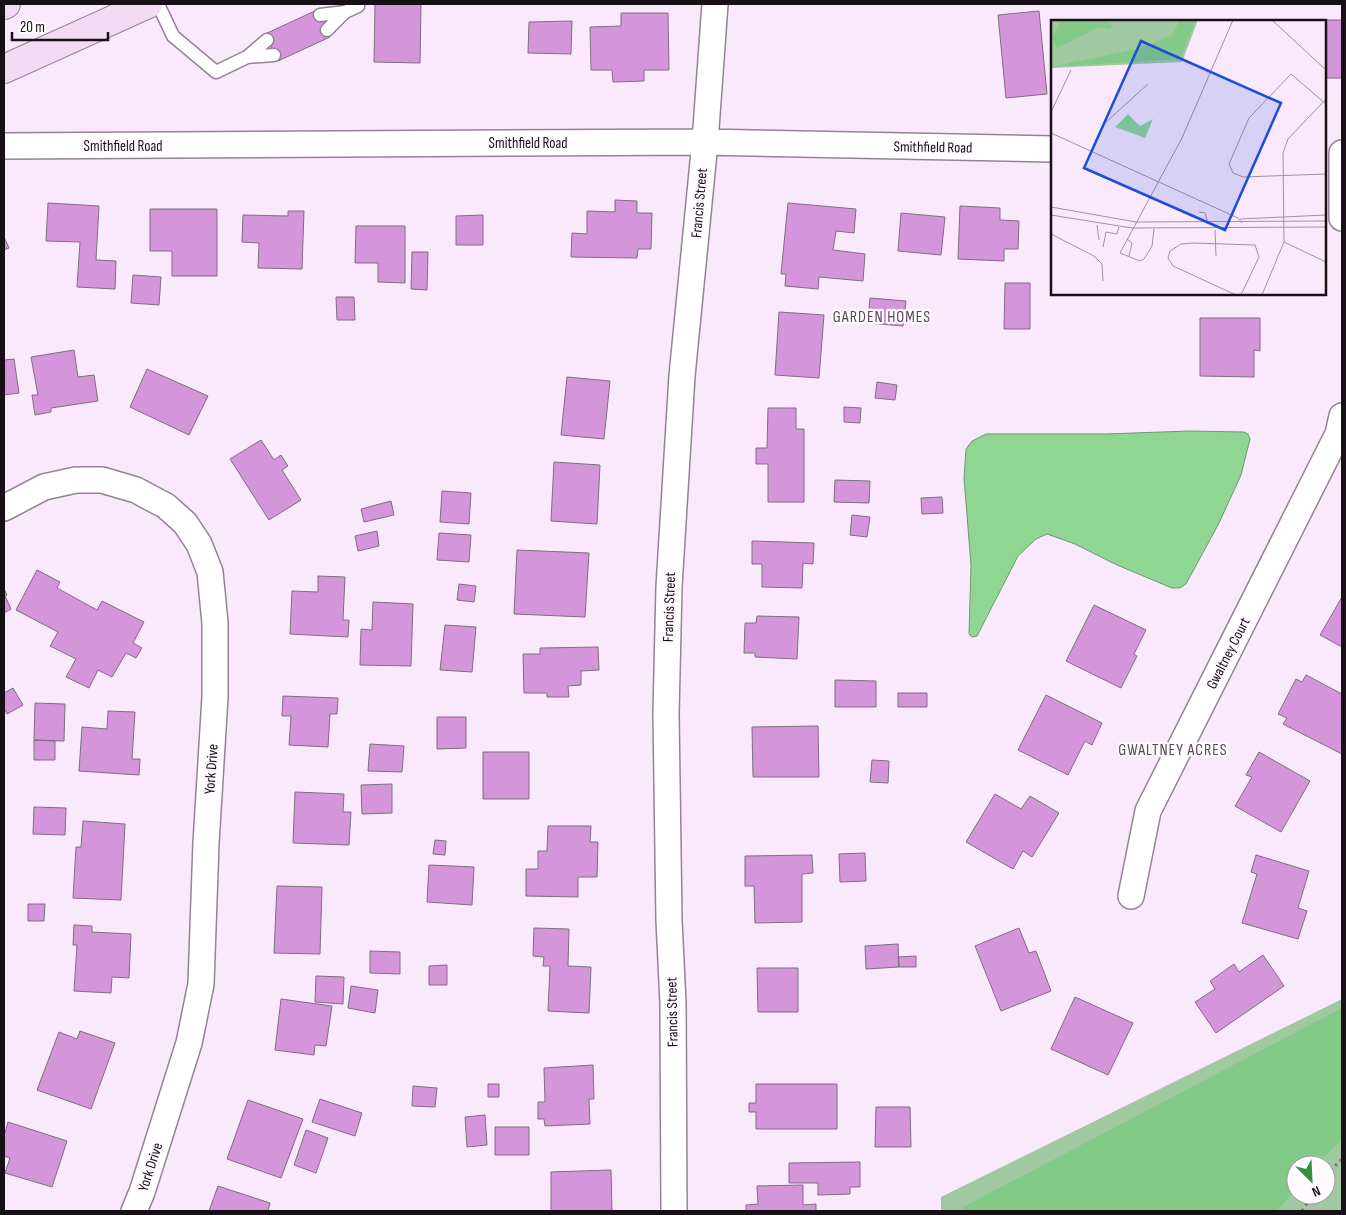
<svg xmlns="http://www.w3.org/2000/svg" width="1346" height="1215" viewBox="0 0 1346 1215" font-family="'Sofia Sans Condensed',sans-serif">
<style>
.green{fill:#a0c9a1;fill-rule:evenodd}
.forest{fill:#83ca88}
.water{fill:#8fd693;stroke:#6b9b6e}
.building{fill:#d495da;stroke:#7f6e80}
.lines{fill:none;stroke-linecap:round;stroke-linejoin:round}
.service-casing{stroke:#948395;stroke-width:15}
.minor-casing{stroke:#948395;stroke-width:28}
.secondary-casing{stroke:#948395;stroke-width:30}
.path{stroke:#7e727f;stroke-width:3;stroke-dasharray:2.5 4;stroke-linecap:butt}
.service{stroke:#fff;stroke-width:12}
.minor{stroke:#fff;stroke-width:25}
.secondary{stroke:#f3daf5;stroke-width:28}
.labels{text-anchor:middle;stroke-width:4.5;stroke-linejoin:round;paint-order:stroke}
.street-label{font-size:15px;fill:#171017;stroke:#fefaff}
.neighbourhood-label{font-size:16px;letter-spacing:1px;fill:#584859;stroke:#fefaff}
.inset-road{fill:none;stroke:#9f92a0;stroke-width:1}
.view{fill:#1d4ed8;fill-opacity:0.15;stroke:#1d4ed8;stroke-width:2.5}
.inset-edge{fill:none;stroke:#171017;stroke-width:2.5}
</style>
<rect width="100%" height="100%" fill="#fae8fc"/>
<path class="green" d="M1342 999V1211H941V1197ZM1296 1165H1326V1195H1296Z"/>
<path class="forest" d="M1342 1008V1140L1316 1165H1296V1188L1277 1211H963V1207Z"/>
<path class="water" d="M1189 431 1244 432 1248 434 1250 439 1241 475 1219 523 1186 584 1180 588H1172L1117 565 1075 544 1047 534 1036 539 1018 556 977 636 972 637 969 634 971 565 964 478 966 449 972 441 986 434H1106Z"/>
<path class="building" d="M375 4H421L420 63 374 62Z
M317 10 330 37 278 61 265 34Z
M1039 11 1047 94 1006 98 998 15Z
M621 13H668L669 70H644V81L613 82 612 70H591L590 27 621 26Z
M1317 20H1342V78H1325V21H1318Z
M572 21 571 54 528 53 529 22Z
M615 200 637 201V213H652L651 249H638L637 258 571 257 572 233 587 234V211L615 212Z
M48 203 99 206 96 260 116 261 115 289 77 287 80 242 46 241Z
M788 203 856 209 854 233 836 231 833 250 865 254 863 281 819 277 818 289 785 286 786 274H781Z
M960 206 1000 208V220L1019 221 1018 249H1004V261L958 259Z
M150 209H217V276H172V251H150Z
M288 211H304L302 269 258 268 259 243 242 242 243 215 288 216Z
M901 213 945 217 941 255 898 251Z
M483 215V245H456V216Z
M356 226H405V283L378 282V263H355Z
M4 237 9 248 4 250Z
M412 252H428L427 290 411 289Z
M133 275 161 277 159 305 131 303Z
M1005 283H1030V329H1004Z
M336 297H354L355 320H337Z
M870 298 906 301 903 326 868 323Z
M779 312 824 315 819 378 775 375Z
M1200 318H1260V351L1254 350V377L1200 376Z
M74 350 78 377 94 375 98 401 51 408V412L35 415 32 395H38L31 357Z
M14 359 19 393 4 395V360Z
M147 369 208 396 189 435 130 407Z
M567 377 610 381 604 439 561 435Z
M877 382 897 385 895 400 875 398Z
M844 407 861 408 860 423 844 422Z
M768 408H796V429H804V502H768V464H756V448H767Z
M261 440 274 460 281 455 288 466 282 470 301 500 269 520 230 459Z
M554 462 600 465 597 524 551 521Z
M835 480 870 481 869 503 834 502Z
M442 491 471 493 469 524 440 522Z
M942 497 943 513 922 514 921 498Z
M391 501 394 515 364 522 361 509Z
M852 515 870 517 867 537 850 535Z
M377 531 379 546 358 551 355 536Z
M439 533 471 535 469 562 437 560Z
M752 541 814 543 813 564 803 563 802 588 762 587V564H752Z
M517 550 589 553 585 617 514 614Z
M37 570 60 582 57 588 97 610 102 601 144 622 133 643 142 648 136 658 126 653 112 677 98 670 89 688 66 677 76 659 50 646 58 632 16 610Z
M318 576 345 577 343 620H349L348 637 290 634 292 591 318 592Z
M459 584 476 586 474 602 457 600Z
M4 589 7 595 5 596 11 609 4 613Z
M1342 597V647L1320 635Z
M373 602 413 604 411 666 360 665 361 629 372 630Z
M1094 605 1146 630 1134 654 1137 656 1121 688 1066 661Z
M757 616 799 617 797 659 755 657V653H744L745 623H756Z
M445 625 476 627 472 672 440 670Z
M598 647 599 670 581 671V685L568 686 569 697H547V693H524L523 654H540V648Z
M1306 675 1342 694V754L1283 724 1287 718 1278 714 1296 679 1302 682Z
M835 680 876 681V707H835Z
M13 688 23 705 7 714 4 708V693Z
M898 693H927V707H898Z
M1046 695 1102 723 1092 745 1085 741 1068 775 1018 750Z
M283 696 338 698 337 714H330L328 747 289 745 291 716H282Z
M35 703 65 704 64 741 34 740Z
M108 711 135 712 132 759H140L139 775 79 771 82 727 107 729Z
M437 717H466V748L437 749Z
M818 726 819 777H753L752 727Z
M34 740 55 741V760H34Z
M370 744 404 746 402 772 368 771Z
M483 752H529V799H483Z
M1259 752 1310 781 1281 832 1235 806 1252 777 1246 775Z
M872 760 889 761 888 783 870 782Z
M392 784V813L362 814 361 785Z
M295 792 344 794 343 812H351L349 845 293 843Z
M995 794 1021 809 1030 796 1059 813 1032 857 1023 851 1013 869 966 842Z
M34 807 66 808 65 835 33 834Z
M83 821 125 824 121 900 73 898 76 847H81Z
M548 826H591L590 842H598L597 877H578V897L526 896V869H538V851H547Z
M435 840 446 841 445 855 433 854Z
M865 853 866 881 840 882 839 854Z
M812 855 813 873 802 874V922L755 923 754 886H745V856Z
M1256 855 1309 871 1298 908 1307 911 1298 939 1242 923 1257 874 1251 872Z
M429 865 474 867 472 905 427 902Z
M277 886 322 887 320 954 274 953Z
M28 904H45L44 921H28Z
M74 925 92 926V932L131 934 129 978 112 977 111 993 74 991 77 945H73Z
M534 928 569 929 568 966 591 967 589 1013 548 1011 550 966H543L544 957 533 956Z
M1019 928 1029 953 1036 951 1051 991 1001 1011 975 946Z
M898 944 899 967 866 969 865 946Z
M370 951 400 952V974L370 973Z
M1263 955 1284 986 1216 1033 1195 1002 1215 989 1210 981 1234 964 1239 972Z
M916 956V967H899L898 957Z
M447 965V985H429V966Z
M757 968H798V1012H758Z
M316 976 344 977 343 1004 315 1002Z
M351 986 378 990 375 1013 348 1008Z
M1075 997 1133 1023 1108 1075 1051 1049Z
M281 999 332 1006 326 1046 315 1045 314 1055 275 1050Z
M80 1031 115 1043 91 1109 37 1090 59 1032 77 1039Z
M593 1065 594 1099H589L590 1124 545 1126 544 1119H538V1102H545L544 1068Z
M488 1084H499V1097H488Z
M756 1084H837V1129H756V1112H749V1103H756Z
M413 1086 437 1088 435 1107 412 1106Z
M320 1099 362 1113 355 1136 312 1122Z
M248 1100 303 1119 281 1178 227 1159Z
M876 1107H910L911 1147H875Z
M485 1115 487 1145 467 1147 465 1117Z
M8 1122 67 1141 52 1187 5 1173 10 1158 4 1156V1136Z
M495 1127H529V1155H495Z
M306 1130 328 1138 316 1173 294 1165Z
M860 1162V1187H850V1194L818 1195V1183H789V1163Z
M611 1170 612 1211H551V1172Z
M803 1185V1205L816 1204V1211H746V1205L758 1204 757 1186Z
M218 1186 270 1203 268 1211H209Z"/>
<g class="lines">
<g class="service-casing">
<path id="service" d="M158 4 173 36 216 72 247 57 274 55
M320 15 345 12
M327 30 345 12 358 6V4
M247 57 267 40"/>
</g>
<g class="minor-casing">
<path id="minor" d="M4 146 705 142 1052 149
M1342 153V218
M4 508 44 487 76 480H102L136 490 166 506 185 523 199 544 210 572 215 623V697L206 843 201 984 189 1043 142 1192 134 1211
M1131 896 1148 811 1338 434 1342 416
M674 1211 673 1003 669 920 666 713 669 587 682 376 705 142 715 4"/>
</g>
<g class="secondary-casing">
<path id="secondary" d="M4 5 6 4
M4 69 148 4"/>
</g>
<path class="path" d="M1326 1175 1342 1159
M1302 1211 1312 1195"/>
<use href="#service" class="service"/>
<use href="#minor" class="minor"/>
<use href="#secondary" class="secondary"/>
</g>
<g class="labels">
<g class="street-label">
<text x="528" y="148">Smithfield Road</text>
<text x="123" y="151">Smithfield Road</text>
<text transform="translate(933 147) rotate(1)" y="5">Smithfield Road</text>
<text transform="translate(699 203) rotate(-85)" y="5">Francis Street</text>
<text transform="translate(669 607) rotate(-88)" y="5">Francis Street</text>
<text transform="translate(1228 653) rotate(-63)" y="5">Gwaltney Court</text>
<text transform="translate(211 769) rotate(-86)" y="5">York Drive</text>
<text transform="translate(672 1012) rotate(-91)" y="5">Francis Street</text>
<text transform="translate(150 1167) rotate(-72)" y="5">York Drive</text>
</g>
<g class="neighbourhood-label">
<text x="882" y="322">GARDEN HOMES</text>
<text x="1173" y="755">GWALTNEY ACRES</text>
</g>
</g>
<g transform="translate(1051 20)">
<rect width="275" height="275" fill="#fae8fc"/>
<path d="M0 0H147L131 42 0 48Z" fill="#a0c9a1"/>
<path d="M10 0H49L61 4 60 9 46 8 6 28 1 18ZM129 0H145L129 39 0 47 90 28 121 15Z" fill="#83ca88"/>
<path d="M77 94 89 106 102 99 94 118 64 107Z" fill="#8fd693"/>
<path class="inset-road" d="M221 0 275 50M275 84 240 54 198 98 178 144 182 153 192 157 275 154M0 92 20 50M0 113 187 198 191 203M41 132 54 103 97 64M0 187 85 202 275 201M148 192 154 193 157 203M0 195 81 208 275 207M189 199 275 195M46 205 48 220M103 209 101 226 93 239 89 241 69 233 131 118 182 0M164 210 165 236M0 214 43 236 51 244 52 261M76 219 81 223 78 236M233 222 275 242M52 227 55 212 66 214 68 207M185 275 122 246 117 238 119 231 130 224 142 223 204 225 208 237 190 275M211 275 233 222 232 133 237 119 275 79"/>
<path class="view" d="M90 21 230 83 174 210 33 148Z"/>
<rect width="275" height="275" class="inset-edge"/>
</g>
<rect width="1346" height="1215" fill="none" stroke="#171017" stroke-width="10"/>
<g transform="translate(1311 1180) rotate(156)"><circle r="24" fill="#fefaff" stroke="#a29ca2"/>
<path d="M0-4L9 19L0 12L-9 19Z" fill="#348f40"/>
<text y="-8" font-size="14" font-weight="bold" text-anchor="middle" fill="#171017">N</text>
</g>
<path d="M12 32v8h96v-8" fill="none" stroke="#171017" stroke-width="2.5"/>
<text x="20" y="32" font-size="15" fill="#171017" stroke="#fefaff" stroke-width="4" paint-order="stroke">20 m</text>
</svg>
